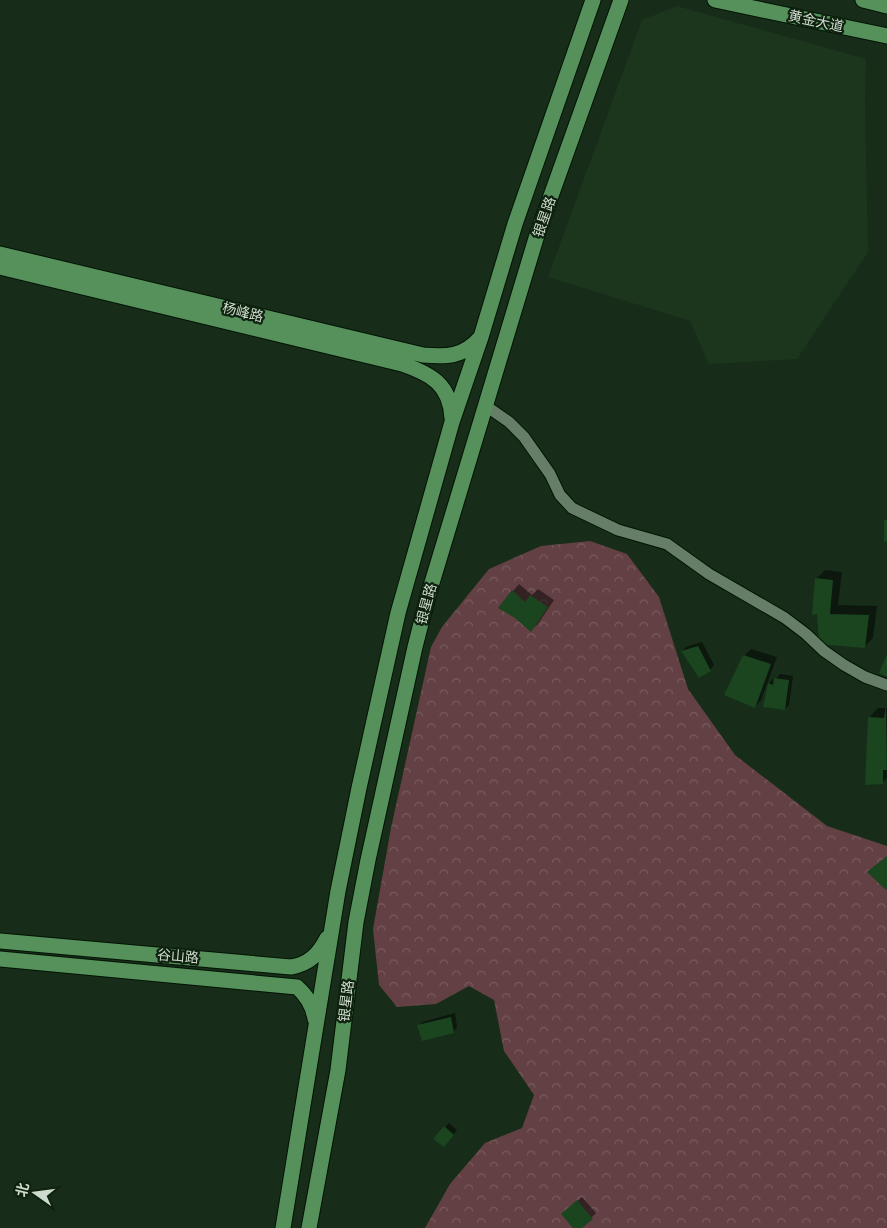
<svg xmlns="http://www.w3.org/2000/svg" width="887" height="1228" viewBox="0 0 887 1228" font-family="'Archivo Narrow','Noto Sans SC',sans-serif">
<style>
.built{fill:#1c361e}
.forest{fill:url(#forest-crowns)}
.shadow{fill:#0007}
.building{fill:#1a451e}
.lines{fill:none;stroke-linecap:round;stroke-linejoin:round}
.minor-casing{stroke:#021404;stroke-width:13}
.major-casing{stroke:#021404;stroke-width:17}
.minor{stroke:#667d67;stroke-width:11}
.major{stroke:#56915c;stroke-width:15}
.labels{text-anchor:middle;stroke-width:4.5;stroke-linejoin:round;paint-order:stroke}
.street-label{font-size:14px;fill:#cddacd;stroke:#0e220f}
</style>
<defs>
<pattern id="forest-crowns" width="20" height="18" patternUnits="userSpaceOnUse" patternTransform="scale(1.25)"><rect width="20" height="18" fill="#634043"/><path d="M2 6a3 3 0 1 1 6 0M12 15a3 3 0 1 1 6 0" fill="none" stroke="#785b5d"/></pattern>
</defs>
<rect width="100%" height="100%" fill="#172c19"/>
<path class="built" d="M677 6 866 59 865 103 868 252 797 359 709 364 690 321 548 277 642 20Z"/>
<path class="forest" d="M590 541 627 554 659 597 688 689 735 755 827 826 887 846V1228H425L450 1184 485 1143 522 1128 534 1095 504 1051 494 1000 469 986 436 1004 397 1007 379 985 373 929 391 828 431 647 442 627 489 569 541 546Z"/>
<path class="shadow" d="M825 570 842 572 838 605 877 606 873 638 864 647 820 643 816 579Z
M519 584 532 595 538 589 554 600 538 624 531 630 515 617 513 591Z
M702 642 714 665 710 670 682 651 686 647Z
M751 649 777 657 761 700 755 707 744 656Z
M780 674 793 676 789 705 785 709 767 685 773 679 775 680Z
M878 708H887V778L882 783 869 718Z
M455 1013 457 1027 453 1032 418 1026 422 1022Z
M449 1123 457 1130 448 1141 435 1139Z
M582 1197 596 1213 581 1228H575L567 1210Z"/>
<path class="building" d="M887 519V541L884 542V521Z
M815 578 833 580 830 614 869 615 865 648 819 644 817 614 812 615Z
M512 590 525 602 530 595 548 607 531 632 515 618 498 608Z
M698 646 711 671 699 678 681 651Z
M887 654V677L879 673Z
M743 655 771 664 755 708 724 695Z
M774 678 789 680 785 710 763 707 768 683 773 685Z
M886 705 887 770H883V784L865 785 868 717 884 718Z
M887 856V889L886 890 867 872Z
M451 1017 454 1033 422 1041 417 1025Z
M444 1126 454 1135 444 1147 433 1139Z
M577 1200 593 1219 582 1228H573L561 1214Z"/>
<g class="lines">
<g class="minor-casing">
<path id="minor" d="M486 406 509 422 524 437 550 474 560 495 572 508 618 530 667 544 709 574 785 618 806 634 824 651 844 665 865 677 887 685"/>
</g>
<g class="major-casing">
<path id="major" d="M715 0 887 36
M863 0 887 6
M0 254 423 355C447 357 463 357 480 338
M0 267 402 364C431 374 450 384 452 418
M0 941 291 967C309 964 319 954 327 938
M0 959 297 987C307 996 313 1005 315 1019
M283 1228 338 891 359 788 398 613 452 422 481 337 515 224 593 0
M309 1228 338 1070 356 922 368 860 415 647 428 596 537 235 621 0"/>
</g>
<use href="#minor" class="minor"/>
<use href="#major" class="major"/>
</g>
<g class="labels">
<g class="street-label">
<text transform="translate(816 21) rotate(12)" y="5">黄金大道</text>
<text transform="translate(544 217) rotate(-71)" y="5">银星路</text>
<text transform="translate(243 312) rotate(14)" y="5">杨峰路</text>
<text transform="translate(426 604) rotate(-75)" y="5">银星路</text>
<text transform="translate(178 956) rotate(5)" y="5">谷山路</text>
<text transform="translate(346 1001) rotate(-83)" y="5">银星路</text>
</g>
</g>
<g transform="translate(35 1193) rotate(284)" stroke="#0e220f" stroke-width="4" paint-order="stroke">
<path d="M0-4L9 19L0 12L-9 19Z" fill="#cddacd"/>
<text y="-8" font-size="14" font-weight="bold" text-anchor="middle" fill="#cddacd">北</text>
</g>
</svg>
